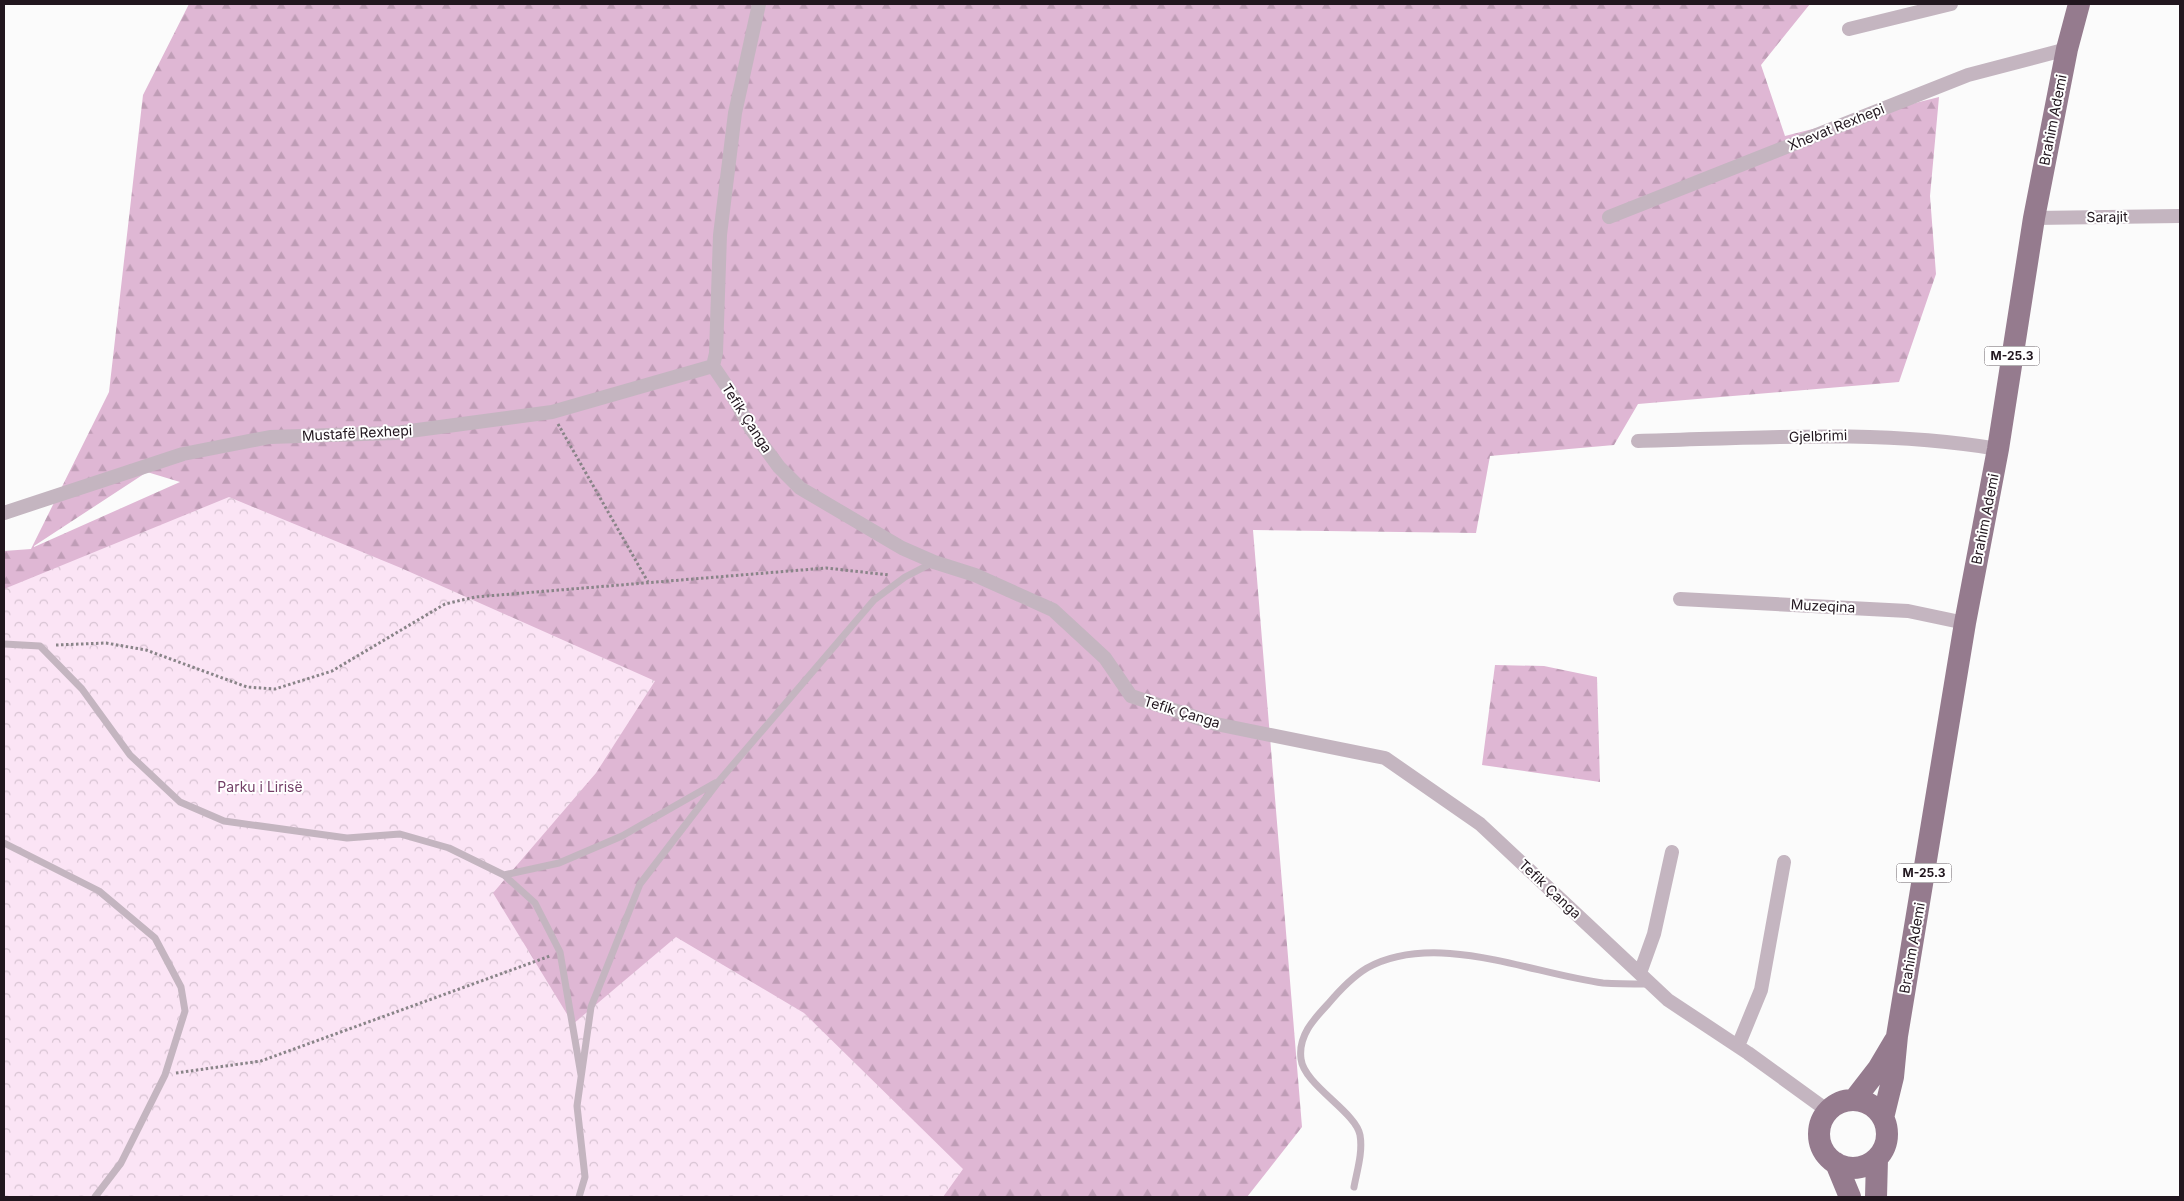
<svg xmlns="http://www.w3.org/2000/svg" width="2184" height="1201" viewBox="0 0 2184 1201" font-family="Inter,sans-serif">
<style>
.forest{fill:url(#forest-firs);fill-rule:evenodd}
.park{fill:url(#park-crowns)}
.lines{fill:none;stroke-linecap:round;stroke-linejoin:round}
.path{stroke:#898488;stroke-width:3;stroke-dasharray:2.5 2.5;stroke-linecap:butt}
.service{stroke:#c4b5c0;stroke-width:7}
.minor{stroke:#c4b5c0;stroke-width:14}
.primary{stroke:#957b8e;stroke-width:22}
.labels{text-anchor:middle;stroke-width:4;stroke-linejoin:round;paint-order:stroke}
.shield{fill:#fff;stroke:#645c62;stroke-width:1}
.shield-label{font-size:12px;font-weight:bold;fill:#21161e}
.street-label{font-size:14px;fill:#21161e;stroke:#fff}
.park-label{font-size:14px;fill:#733f67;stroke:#fff}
</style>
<defs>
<pattern id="forest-firs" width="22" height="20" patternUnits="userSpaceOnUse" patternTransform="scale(1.25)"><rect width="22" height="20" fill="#dfb7d4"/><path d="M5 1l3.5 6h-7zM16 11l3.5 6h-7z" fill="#bf9db6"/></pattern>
<pattern id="park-crowns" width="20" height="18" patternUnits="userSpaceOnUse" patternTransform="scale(1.25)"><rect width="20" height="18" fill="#fbe4f5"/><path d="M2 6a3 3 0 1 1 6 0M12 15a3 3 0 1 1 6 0" fill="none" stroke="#d7c3d2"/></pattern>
</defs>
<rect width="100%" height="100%" fill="#fbfbfb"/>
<path class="forest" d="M189 4H1810L1761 65 1785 136 1939 97 1930 196 1936 274 1899 382 1638 404 1614 445 1490 456 1476 533 1253 530 1302 1127 1247 1197H4V551L31 549 109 392 143 95ZM147 472 180 482 34 547V546Z
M1495 665 1544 666 1597 677 1600 782 1482 765Z"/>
<path class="park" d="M229 497 401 568 655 681 596 773 493 893 573 1024 676 937 804 1013 963 1169 943 1197H4V589Z"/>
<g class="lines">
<path class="path" d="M558 424 648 582
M56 645 106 643 146 650 247 687 275 689 332 671 445 604 475 597 826 568 889 575
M176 1073 261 1061 550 956"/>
<path class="service" d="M4 644 40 646 82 689 130 755 180 802 224 821 347 838 400 834 449 848 504 875 535 903 560 952 581 1075
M4 843 99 891 155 938 181 987 185 1011 165 1075 121 1163 95 1197
M504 875 559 863 622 836 715 783
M1354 1187C1357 1171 1363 1152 1360 1135 1356 1112 1304 1085 1301 1059 1298 1036 1313 1020 1328 1004 1339 991 1352 977 1367 968 1436 930 1532 974 1603 983 1618 984 1634 984 1649 984
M579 1197 585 1177 577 1106 591 1007 640 884 719 781 874 600 905 577 934 562"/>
<path class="minor" d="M1849 29 1951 4
M1609 217 1968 75 2067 49
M2034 218 2180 216
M713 366 730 391 751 429 779 467 800 488 902 548 934 562 975 575 1053 610 1105 658 1131 696 1216 724 1385 758 1480 824 1668 1000 1748 1053 1828 1111
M713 366 716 353 720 235 735 113 759 4
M1638 441C1758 438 1879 429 1998 449
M4 513 183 454 270 437 395 433 552 412 713 366
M1680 599 1908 611 1965 623
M1640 973 1654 934 1672 852
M1738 1046 1761 990 1784 862"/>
<path class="primary" d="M1854 1100 1878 1069 1894 1042
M1819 1134a34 34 0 1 1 68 0a34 34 0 1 1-68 0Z
M1883 1118 1893 1077 1897 1036 1965 623 1998 449 2034 218 2067 49 2079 4
M1836 1163 1850 1197
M1876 1197 1877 1159"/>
</g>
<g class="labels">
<g class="shield">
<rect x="1984.5" y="346.5" width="55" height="19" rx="4"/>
<rect x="1896.5" y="863.5" width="55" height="19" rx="4"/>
</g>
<g class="shield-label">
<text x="2012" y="360">M-25.3</text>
<text x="1924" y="877">M-25.3</text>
</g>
<g class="street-label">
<text transform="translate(2053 120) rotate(-79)" y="5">Brahim Ademi</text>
<text transform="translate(1836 127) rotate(-22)" y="5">Xhevat Rexhepi</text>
<text transform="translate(2107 217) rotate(-1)" y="5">Sarajit</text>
<text transform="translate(747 418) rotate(57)" y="5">Tefik Çanga</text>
<text transform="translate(357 433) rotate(-3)" y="5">Mustafë Rexhepi</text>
<text transform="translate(1818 436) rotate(-2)" y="5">Gjelbrimi</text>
<text transform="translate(1985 519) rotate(-79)" y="5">Brahim Ademi</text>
<text transform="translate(1823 606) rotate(3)" y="5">Muzeqina</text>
<text transform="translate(1182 712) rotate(17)" y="5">Tefik Çanga</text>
<text transform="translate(1550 889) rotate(43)" y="5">Tefik Çanga</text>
<text transform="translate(1912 948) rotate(-80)" y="5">Brahim Ademi</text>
</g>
<g class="park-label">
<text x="260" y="792">Parku i Lirisë</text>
</g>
</g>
<rect width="2184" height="1201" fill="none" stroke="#21161e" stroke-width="10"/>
</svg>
